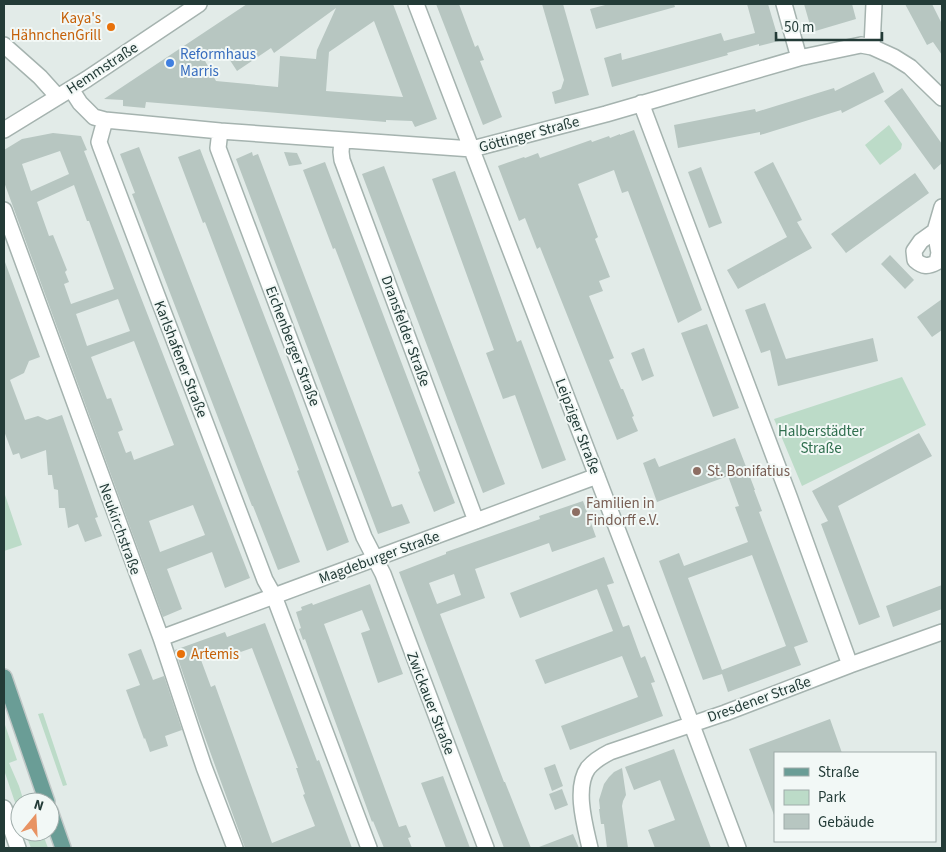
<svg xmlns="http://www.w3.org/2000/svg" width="946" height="852" viewBox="0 0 946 852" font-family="'Source Sans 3',sans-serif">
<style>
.green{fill:#bcdbc8}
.building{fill:#b7c6c1;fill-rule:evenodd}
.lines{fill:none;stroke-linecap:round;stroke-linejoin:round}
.minor-casing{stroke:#a5b3af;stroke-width:18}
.major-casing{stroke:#c1c8c7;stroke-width:18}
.minor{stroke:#fff;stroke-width:15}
.major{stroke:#6a9d96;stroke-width:15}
.food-dot{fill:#e8710a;stroke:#f2f8f6;stroke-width:2}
.shop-dot{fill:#3f7fe0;stroke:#f2f8f6;stroke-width:2}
.education-dot{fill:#8d6e63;stroke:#f2f8f6;stroke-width:2}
.labels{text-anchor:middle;stroke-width:4;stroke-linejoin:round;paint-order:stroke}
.food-label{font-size:15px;fill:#c56008;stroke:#f2f8f6;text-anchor:end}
.shop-label{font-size:15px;fill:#366cbe;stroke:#f2f8f6;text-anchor:start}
.street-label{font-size:15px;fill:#233b37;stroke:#f2f8f6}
.park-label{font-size:15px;fill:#306f4f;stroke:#f2f8f6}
.education-label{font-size:15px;fill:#785e54;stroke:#f2f8f6;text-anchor:start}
</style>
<rect width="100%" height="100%" fill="#e2ebe8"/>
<path class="green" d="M889 125 902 144 901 149 880 165 865 145Z
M902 377 926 425 802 486 774 419Z
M4 492 22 545 4 551Z
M43 713 67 785 63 786 38 714Z
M4 722 17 760 9 763 19 786 24 802H20V817L4 770Z
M25 832H42L48 848H31Z"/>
<path class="building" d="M247 4H393L437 119 415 127 412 121 386 120V122L146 102 145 108 123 106V100L104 99ZM336 8 317 50 316 59 280 56 278 87 216 81 204 59 222 48 237 71 271 48 274 53ZM374 21 403 97 326 91 329 52Z
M436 4H459L475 47 478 45 484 60 480 61 502 117 483 125Z
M542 4H563L589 95 555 104 552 92 561 89 564 80Z
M609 4H674L675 7 596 29 590 9Z
M747 4H768L779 41 759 46V44L727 53 728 55 612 87 604 58 621 53 622 60 721 33 724 41 755 33Z
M804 4H852L856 19 812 32Z
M905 4H932L942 24V55L933 42 927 45Z
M874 72 884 92 842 113 841 110 760 135V132L678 148 674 125 755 109 756 112 834 88 835 91Z
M902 88 942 144V163L934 170 884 101Z
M634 130 702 310 678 323 628 191 622 193 614 170 578 184 598 237 595 239 610 277 599 281 603 291 589 296 614 358 609 360 621 389H623L634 416 632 417 638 431 617 440 540 247 537 249 525 218 519 221 498 166 524 157 525 158 538 153 540 158 591 140 592 142 609 136 610 138 620 134V135Z
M53 133 81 136 87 150 84 151 250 578 225 588 212 552 167 569 182 609 163 617 4 182V150L22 139ZM60 151 69 174 31 191 22 164ZM74 185 87 221H89L114 289 71 304 64 284 69 282 65 272 67 270 53 235 49 236 37 202ZM118 299 130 331 87 346 76 314ZM134 341 174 445 134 460 131 451 126 453 118 432 123 430 111 398 107 399 91 357ZM193 505 205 535 160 552 149 521Z
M139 147 300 562 278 570 253 506H252L132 194 135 193 120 154Z
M200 149 292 388 349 542 327 551 297 471 299 470 285 433 205 222 203 223 178 157Z
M252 152 253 156 258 154 392 507 402 504 410 523 378 534 236 159Z
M284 152 297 153 302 164 289 166Z
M325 162 455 503 434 512 418 472 420 471 345 274 335 248 333 249 303 170Z
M773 162 802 220 797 222 812 248 738 289 727 270 787 237 754 172Z
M384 166 505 484 483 493 362 174Z
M701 167 722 223 709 228 688 172Z
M455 171 517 342 521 340 566 460 542 469 515 395 503 399 486 353 494 350 432 179Z
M915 173 929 193 846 253 831 234Z
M890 255 914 280 905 289 881 264Z
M4 262H5L40 357 29 361 24 373 10 380 25 420 38 416 47 420 62 415 98 517 95 518 102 536 85 542 78 524 68 528 65 508H59L58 490 54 489 52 475H48L46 450 21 459 19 453 13 455 4 431Z
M942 299V330L932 337 917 317Z
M765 303 786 359 873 338 878 361 778 386 770 350 761 353 745 310Z
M707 324 739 408 713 417 681 333Z
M644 348 654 376 642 381 631 353Z
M919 433 932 456 838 506 880 617 859 625 821 524 828 521 812 491Z
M735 438 755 490H754L762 511 759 512 808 642 794 647 801 665 728 692 722 674 703 680 659 561 679 553 684 566 748 542 735 507 739 506 728 476 657 502 643 463 655 458 659 467ZM752 555 786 646 722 670 688 578Z
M583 501 596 537 552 552 549 543 475 569 485 598 440 614 504 782H505L531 848H504L399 572 446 554V552L540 519 539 516ZM454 574 461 595 437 604 429 583Z
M604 557 614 583 607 585 623 627 629 625 641 658 645 656 655 682 651 683 663 716 570 750 561 726 638 697 622 656 545 684 535 660 613 631 597 589 520 618 510 593Z
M370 584 403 674 378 683 361 633 370 630 362 610 324 624 399 827 406 825 411 837 408 838 412 848H384L373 821 372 822 305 639 303 640 299 629 301 628 296 612 302 610 301 607 312 603 313 605Z
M942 585V609L893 627 886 606Z
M265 623 317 761 319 760 352 848H245L200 724 175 650 225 632 227 637ZM252 648 298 768H296L305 794 303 795 315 826 272 843 215 685 211 687 201 660 233 649 235 654Z
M141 649 153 680 164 676 182 730 165 736 168 746 150 752 145 738 144 739 126 690 140 685 128 654Z
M830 719 842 753H775V815H774L749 749Z
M674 749 683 774 711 848H655L648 830 675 820 660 780 634 790 625 767Z
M555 764 563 786 552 791 544 768Z
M622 768 626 795 623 801 622 806 628 848H607L604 824H601L599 809H600L599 800 604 784 609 777 614 772Z
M443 776 470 848H446L421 783Z
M562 789 568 805 555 810 549 794Z
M573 834 579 848H539V847Z"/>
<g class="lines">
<g class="minor-casing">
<path id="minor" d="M416 4 675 680 738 848
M784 4 799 58
M4 45 40 77 58 97
M872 47 874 4
M71 89 80 103 94 117 105 120 220 131 472 149 606 114 799 58 861 45 872 47 894 57 910 67 942 98
M641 103 790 499 850 665
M105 120 99 142 100 145 265 580 274 596 369 848
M4 130 87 79 199 4
M220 131 218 148 364 537 383 574 486 848
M342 140 341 152 342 160 476 521
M4 210 161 638 204 767 235 848
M935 231 921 241 914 251 915 260C923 267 928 267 937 262L939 253 935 231 942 207
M161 638 597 476
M4 808 18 848
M590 848C585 826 574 788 588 768 594 761 602 756 610 752L725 713 850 665 942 632"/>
</g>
<g class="major-casing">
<path id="major" d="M4 677 47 802
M50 811 63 848"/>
</g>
<use href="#minor" class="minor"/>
<use href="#major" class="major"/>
</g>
<g class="food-dot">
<circle cx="111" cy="27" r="5"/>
<circle cx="181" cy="654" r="5"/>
</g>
<circle class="shop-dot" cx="170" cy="63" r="5"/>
<g class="education-dot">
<circle cx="697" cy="471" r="5"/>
<circle cx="576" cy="512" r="5"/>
</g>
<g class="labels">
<g class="food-label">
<text x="101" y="23">Kaya's<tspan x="101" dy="17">HähnchenGrill</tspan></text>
<text x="191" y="659" text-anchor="start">Artemis</text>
</g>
<g class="shop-label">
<text x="180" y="59">Reformhaus<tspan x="180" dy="17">Marris</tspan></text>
</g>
<g class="street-label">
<text transform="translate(102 68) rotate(-33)" y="5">Hemmstraße</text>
<text transform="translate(529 134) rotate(-15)" y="5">Göttinger Straße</text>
<text transform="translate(406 331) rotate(70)" y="5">Dransfelder Straße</text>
<text transform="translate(293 346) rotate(69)" y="5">Eichenberger Straße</text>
<text transform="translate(181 359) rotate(69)" y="5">Karlshafener Straße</text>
<text transform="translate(578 426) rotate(69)" y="5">Leipziger Straße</text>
<text transform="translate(120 529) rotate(70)" y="5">Neukirchstraße</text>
<text transform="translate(379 557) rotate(-20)" y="5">Magdeburger Straße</text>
<text transform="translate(759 699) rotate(-20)" y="5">Dresdener Straße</text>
<text transform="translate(431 703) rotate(69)" y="5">Zwickauer Straße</text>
</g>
<g class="park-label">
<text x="821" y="436">Halberstädter<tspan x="821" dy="17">Straße</tspan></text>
</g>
<g class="education-label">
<text x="707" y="476">St. Bonifatius</text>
<text x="586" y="508">Familien in<tspan x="586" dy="17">Findorff e.V.</tspan></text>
</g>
</g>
<rect width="946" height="852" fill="none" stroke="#233b37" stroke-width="10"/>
<rect x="774" y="752" width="162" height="90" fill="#f2f8f6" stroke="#9facaa"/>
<rect x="784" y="768" width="25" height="8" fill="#6a9d96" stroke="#9facaa"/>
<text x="818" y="777" font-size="15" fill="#233b37">Straße</text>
<rect x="784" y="790" width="25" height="15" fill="#bcdbc8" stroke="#9facaa"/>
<text x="818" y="802" font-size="15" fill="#233b37">Park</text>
<rect x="784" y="814" width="25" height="15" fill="#b7c6c1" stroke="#9facaa"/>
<text x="818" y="827" font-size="15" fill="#233b37">Gebäude</text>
<g transform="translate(35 817) rotate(18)"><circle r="24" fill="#f2f8f6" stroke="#9facaa"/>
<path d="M0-4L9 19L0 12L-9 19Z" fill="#e89363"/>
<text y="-8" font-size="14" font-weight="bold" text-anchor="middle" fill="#233b37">N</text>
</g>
<path d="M776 32v8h106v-8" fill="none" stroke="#233b37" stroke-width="2.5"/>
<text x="784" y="32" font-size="15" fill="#233b37" stroke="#f2f8f6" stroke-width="4" paint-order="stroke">50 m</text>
</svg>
